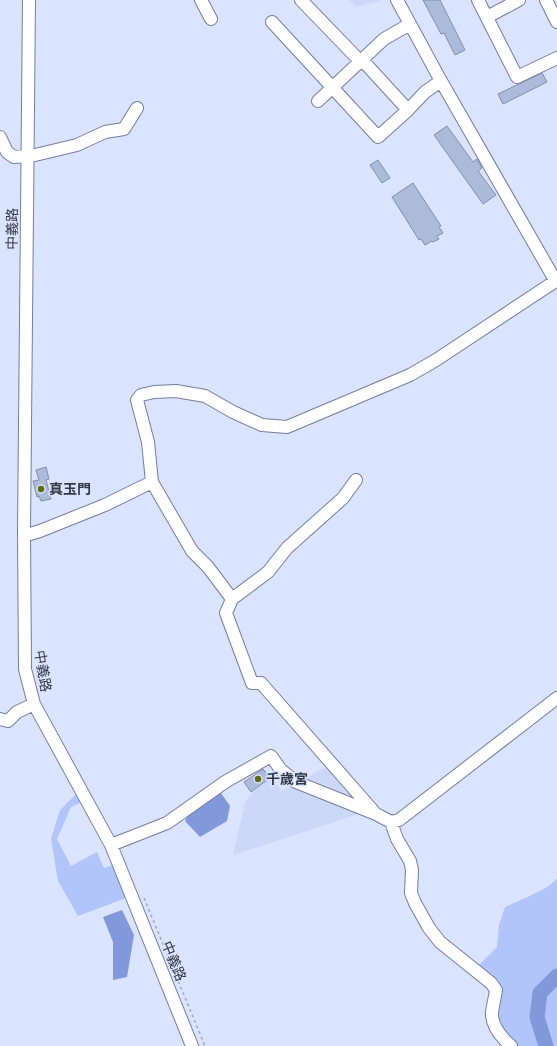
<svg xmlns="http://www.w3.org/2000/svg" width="557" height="1046" viewBox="0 0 557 1046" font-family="Quicksand,'Noto Sans TC',sans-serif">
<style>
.built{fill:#cdd8f8}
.green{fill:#b2c5fb}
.water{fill:#8298da}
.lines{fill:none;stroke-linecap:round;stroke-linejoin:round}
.river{stroke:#8298da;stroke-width:15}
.building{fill:#aebada;stroke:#828dac}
.minor-casing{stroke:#747e9d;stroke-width:14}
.path{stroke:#a0a8be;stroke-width:1.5;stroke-dasharray:3 3;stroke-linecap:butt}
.minor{stroke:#fff;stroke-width:12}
.poi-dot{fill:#5c6b14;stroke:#dae4ff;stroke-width:1.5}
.labels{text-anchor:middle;stroke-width:3;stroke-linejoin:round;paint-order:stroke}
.street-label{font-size:14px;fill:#333845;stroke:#dae4ff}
.poi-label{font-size:14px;font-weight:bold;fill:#333845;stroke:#dae4ff;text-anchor:start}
</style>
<rect width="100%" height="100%" fill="#dae4ff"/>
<path class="built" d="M349 0H382L356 7Z
M336 766 368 811 233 855 245 802 253 792 272 777 281 791 325 768Z"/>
<path class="green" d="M77 793 82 802 71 807 57 839 71 866 97 852 104 868 113 865 126 898 78 916 58 881 51 839 60 810Z
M557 878V1046H509L498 1033 495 990 475 969 497 947 499 925 505 907C518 901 550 889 557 878Z"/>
<path class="water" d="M210 793H221L230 806 227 821 200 837 185 821 193 806Z
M122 910 134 935 127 977 113 980V942L103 917Z"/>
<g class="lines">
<path class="river" d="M546 1046 537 1017 540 993 557 976"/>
</g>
<path class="building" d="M423 0H440L465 50 455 55 444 33 441 34Z
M542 73 547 82 503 104 498 94Z
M447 126 473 162 477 159 482 168 478 171 496 195 483 204 434 135Z
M378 160 390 178 382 183 370 165Z
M413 183 441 226 439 227 443 233 437 236 439 239 433 242 432 241 425 245 421 239 419 240 392 197Z
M46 467 49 479 46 480 51 499 41 501 39 496 37 497 33 481 39 480 36 470Z
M263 769 270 778 251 792 244 782Z"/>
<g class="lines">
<g class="minor-casing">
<path id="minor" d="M29 0 24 532 25 669 34 704 111 845 192 1046
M201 0 211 19
M301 0 357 58 364 62 408 110
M397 0 441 81 555 280
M478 0 517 77 557 58
M546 0 557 22
M487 17 519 0
M272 22 378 137 408 110 425 92 441 81
M318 101 384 39 410 24
M0 137 7 152 14 157 35 155 77 145 105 132 124 129 137 108
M356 480 343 498 287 548 268 572 232 599 226 613 252 683H261L375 813
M152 482 192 551 208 567 232 599
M24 532 30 534 40 531 105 505 152 482 148 442 137 400 141 395 154 392 176 391 205 396 233 412 262 425 287 427 410 375 436 360 557 280
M0 719 8 721 17 712 34 704
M391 822 397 839 410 861 412 870 411 893 415 903 429 928 440 942 491 983 496 990C495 997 493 1005 492 1012 491 1025 502 1038 511 1046
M111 845 167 823 225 782 271 756 281 770 296 782 376 814 391 822 399 820 557 698"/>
</g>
<path class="path" d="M144 898 205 1046"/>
<use href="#minor" class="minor"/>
</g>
<g class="poi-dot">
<circle cx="41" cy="489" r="4"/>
<circle cx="258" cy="779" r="4"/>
</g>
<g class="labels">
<g class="street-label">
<text transform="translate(12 229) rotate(-89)" y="5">中義路</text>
<text transform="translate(43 671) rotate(81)" y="5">中義路</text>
<text transform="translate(174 961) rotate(68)" y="5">中義路</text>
</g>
<g class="poi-label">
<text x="49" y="494">真玉門</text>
<text x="266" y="784">千歲宮</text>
</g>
</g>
</svg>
